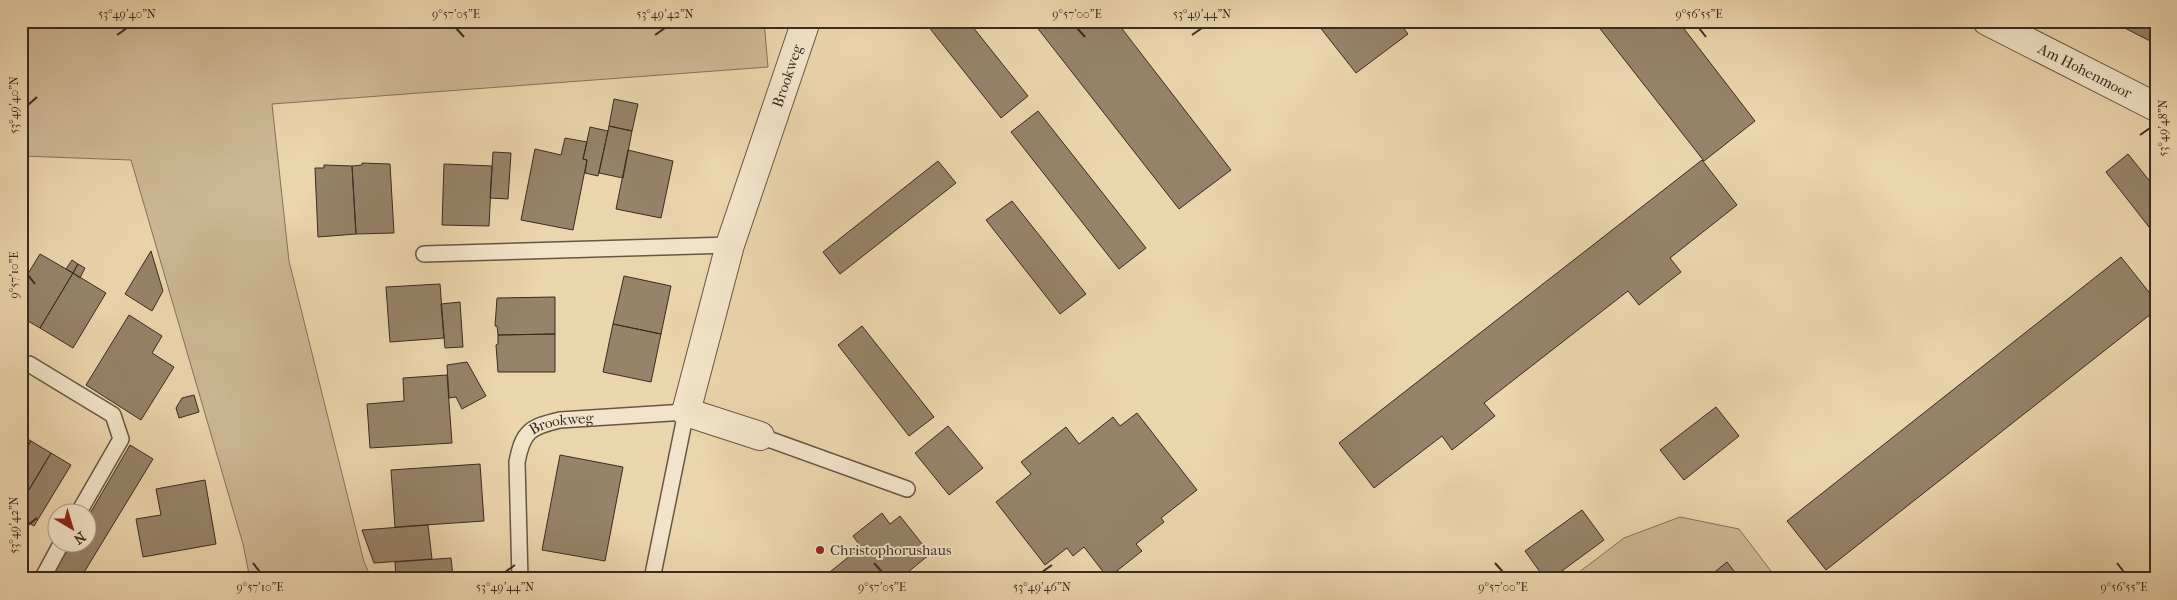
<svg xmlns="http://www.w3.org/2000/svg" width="2177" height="600" viewBox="0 0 2177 600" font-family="'IM FELL French Canon',serif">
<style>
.green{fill:#cdb895;stroke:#83725b}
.building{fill:#96836a;stroke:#392b21}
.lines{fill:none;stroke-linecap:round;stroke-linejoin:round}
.service-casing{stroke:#665644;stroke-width:18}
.minor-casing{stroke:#665644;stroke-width:30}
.service{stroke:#f2e4ca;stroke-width:15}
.minor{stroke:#f2e4ca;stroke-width:28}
.ticks{fill:none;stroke:#392b21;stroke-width:2}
.poi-dot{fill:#8f2418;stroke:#f2e4ca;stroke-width:2}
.labels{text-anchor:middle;stroke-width:4;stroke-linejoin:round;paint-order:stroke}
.street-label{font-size:15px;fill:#392b21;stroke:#f2e4ca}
.poi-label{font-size:15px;fill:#392b21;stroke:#f2e4ca;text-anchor:start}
.neatline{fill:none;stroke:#392b21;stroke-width:2}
.ticks-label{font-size:12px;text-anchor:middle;fill:#392b21}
</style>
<rect width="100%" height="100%" fill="#ebd5ad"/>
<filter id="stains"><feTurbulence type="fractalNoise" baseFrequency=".004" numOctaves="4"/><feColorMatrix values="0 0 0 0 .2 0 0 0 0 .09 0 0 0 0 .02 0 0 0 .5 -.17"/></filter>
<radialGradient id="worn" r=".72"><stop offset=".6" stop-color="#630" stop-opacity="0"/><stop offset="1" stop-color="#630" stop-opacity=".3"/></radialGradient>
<path class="green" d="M21 21H764L768 67 272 104 289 261 364 562 372 579H250L243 544 131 160 21 156Z
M1680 517 1739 529 1777 579H1570L1624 538Z"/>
<path class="building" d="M924 21H968L1028 96 1001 118Z
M1032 21H1116L1231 170 1179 209Z
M1315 21H1398L1408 34 1356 73Z
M1594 21H1678L1755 121 1704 161Z
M2111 21H2156V44Z
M614 99 638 104 632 131 609 126Z
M1038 111 1146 248 1119 269 1011 132Z
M609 126 632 131 623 178 599 173Z
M590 127 608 131 598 176 585 173 587 160 583 159Z
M565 138 587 142 583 159 587 160 573 230 521 220 535 149 561 155Z
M628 150 673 161 661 218 616 209Z
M493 152 511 153 508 199 490 198Z
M2128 154 2156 189V236L2106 172Z
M1702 160 1737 205 1670 258 1681 272 1639 305 1628 291 1484 403 1495 416 1452 450 1442 436 1374 488 1339 443Z
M938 161 956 183 840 274 823 252Z
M362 163 390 164 394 233 356 234 352 166 362 165Z
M444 164 492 166 489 226 442 225Z
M324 165 352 166 356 234 318 237 315 168H324Z
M1012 201 1086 294 1060 314 986 220Z
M151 251 163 291 152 311 125 294Z
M40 254 73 273 40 328 21 317V285Z
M2121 257 2156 301V310L1826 570 1787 521Z
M72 260 78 264 73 273 66 269Z
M78 264 85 268 80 278 73 273Z
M73 273 106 293 73 348 40 328Z
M624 276 671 286 661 334 613 324Z
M440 284 444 338 390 342 386 287Z
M555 297V334L498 335 497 326H495L497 298Z
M460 302 463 347 445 348 441 304Z
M129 315 162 336 152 353 174 367 141 420 86 385Z
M613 324 661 334 651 382 603 372Z
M862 326 934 417 909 436 838 345Z
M555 334V372H498L496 345 498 344V335Z
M467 362 486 396 462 409 456 397 449 398 447 365Z
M447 375 452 443 370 448 367 404 404 401 403 378Z
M194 395 199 412 179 418 176 408 182 398Z
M1716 407 1739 436 1684 480 1660 450Z
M1137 413 1197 490 1161 518 1164 522 1136 544 1142 551 1108 578 1084 547 1073 556 1067 548 1045 565 996 502 1031 474 1021 462 1066 427 1079 444 1113 417 1120 426Z
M948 426 983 468 949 495 915 453Z
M21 435 31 441 21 457Z
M31 441 51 453 21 503V457Z
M130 445 153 459 80 579H63L54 573 72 542H88V517Z
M51 453 71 465 34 526 21 518V503Z
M560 455 623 467 605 561 542 550Z
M480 464 484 521 395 527 391 470Z
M205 480 216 544 143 557 136 519 161 515 156 489Z
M1582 510 1604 540 1551 579H1545L1525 551Z
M882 513 890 524 900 516 930 554 907 573 912 579H837L831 571 861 547 853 536Z
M428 525 432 559 374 563 362 530Z
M451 558 453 577 396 579 395 562Z
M1727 562 1740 579H1706Z
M482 575V579H431L453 577Z"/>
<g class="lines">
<g class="service-casing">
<g id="service">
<path d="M424 254 730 245"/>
<path d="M29 364 113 415 121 439 79 512"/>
<path d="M760 436 907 489"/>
<path d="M42 579 62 542"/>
<path id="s1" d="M520 579 517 462C523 431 530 427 560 420L686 412 652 579"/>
</g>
</g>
<g class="minor-casing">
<g id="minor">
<path id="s2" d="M1987 21 2156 107"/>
<path id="s3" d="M760 436 686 412 730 245 806 21"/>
</g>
</g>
<use href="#service" class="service"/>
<use href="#minor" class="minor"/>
</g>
<path class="ticks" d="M456 28 464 37M1077 28 1085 37M1699 28 1706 37M117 35 127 28M655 35 665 28M1192 35 1202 28M28 105 37 97M2140 135 2150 128M28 275 35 284M28 525 37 518M253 563 260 572M874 563 882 572M1495 563 1503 572M2117 563 2124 572M505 572 515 565M1042 572 1052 565"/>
<circle class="poi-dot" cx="820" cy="550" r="5"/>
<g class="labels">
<g class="street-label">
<text dy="5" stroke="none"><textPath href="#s2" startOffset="110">Am Hohenmoor</textPath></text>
<text dy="5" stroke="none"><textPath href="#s3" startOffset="429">Brookweg</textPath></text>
<text dy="5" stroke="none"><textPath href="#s1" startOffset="184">Brookweg</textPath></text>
</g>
<g class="poi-label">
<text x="830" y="555">Christophorushaus</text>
</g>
</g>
<rect width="2177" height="600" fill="none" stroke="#ebd5ad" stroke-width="55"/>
<g transform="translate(72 528) rotate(142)"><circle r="24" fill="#f2e4ca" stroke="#a89a86"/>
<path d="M0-4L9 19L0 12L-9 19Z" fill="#8f2418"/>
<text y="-8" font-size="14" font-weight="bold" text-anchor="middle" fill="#392b21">N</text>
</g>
<rect x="28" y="28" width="2122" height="544" class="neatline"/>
<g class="ticks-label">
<text x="127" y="18">53°49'40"N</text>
<text x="456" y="18">9°57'05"E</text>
<text x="665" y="18">53°49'42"N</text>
<text x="1077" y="18">9°57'00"E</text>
<text x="1202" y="18">53°49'44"N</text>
<text x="1699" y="18">9°56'55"E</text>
<text transform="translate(14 105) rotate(-90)" y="4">53°49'40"N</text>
<text transform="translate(2163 128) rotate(-90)" y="4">53°49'48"N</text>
<text transform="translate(14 275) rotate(-90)" y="4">9°57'10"E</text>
<text transform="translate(14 525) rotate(-90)" y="4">53°49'42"N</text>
<text x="260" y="591">9°57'10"E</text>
<text x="505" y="591">53°49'44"N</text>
<text x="882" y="591">9°57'05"E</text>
<text x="1042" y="591">53°49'46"N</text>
<text x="1503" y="591">9°57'00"E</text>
<text x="2124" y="591">9°56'55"E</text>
</g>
<rect width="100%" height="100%" filter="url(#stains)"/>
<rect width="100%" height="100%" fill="url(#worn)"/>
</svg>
